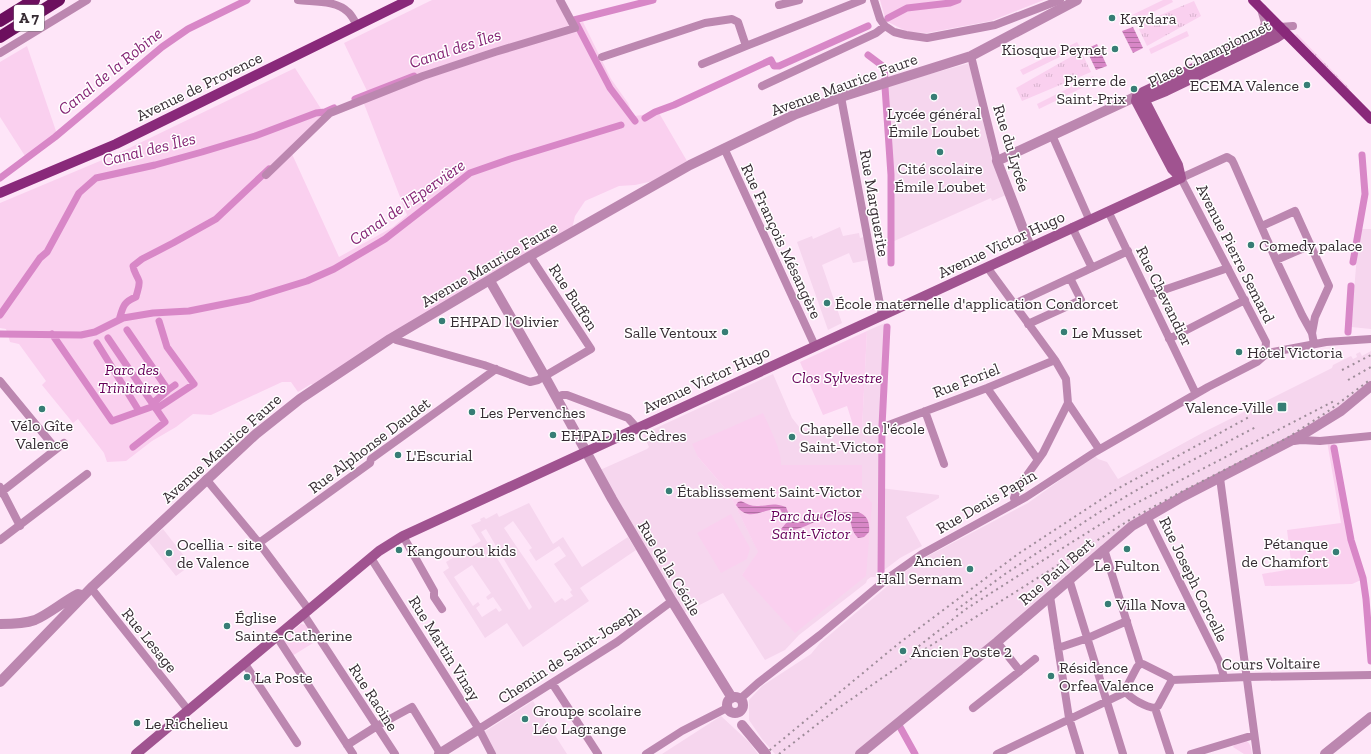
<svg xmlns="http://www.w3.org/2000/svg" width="1371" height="754" viewBox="0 0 1371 754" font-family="'Zilla Slab',serif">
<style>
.built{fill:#f6d6ee;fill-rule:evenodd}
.grass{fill:url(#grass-tufts)}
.green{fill:#fad0ef}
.water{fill:url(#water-rules)}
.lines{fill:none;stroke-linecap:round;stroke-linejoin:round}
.canal{stroke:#d887c7;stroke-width:7}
.minor{stroke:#bc87b0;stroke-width:8}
.tertiary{stroke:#bc87b0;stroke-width:10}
.secondary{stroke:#a05390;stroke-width:10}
.primary{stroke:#89297a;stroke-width:10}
.motorway{stroke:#6c0f5e;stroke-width:12}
.rail{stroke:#9e8c99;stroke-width:2;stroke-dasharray:2 4;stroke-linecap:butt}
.tertiary-bridge{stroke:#bc87b0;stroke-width:10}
.poi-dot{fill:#377d75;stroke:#fff;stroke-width:1.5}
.labels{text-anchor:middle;stroke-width:3;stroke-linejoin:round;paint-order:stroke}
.shield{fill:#fff;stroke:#726b70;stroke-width:1}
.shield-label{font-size:15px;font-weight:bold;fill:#362c33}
.poi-label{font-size:16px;fill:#362c33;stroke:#fff;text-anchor:start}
.street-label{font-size:16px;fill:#362c33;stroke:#fff}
.park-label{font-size:16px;font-style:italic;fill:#67005a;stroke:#fff}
.water-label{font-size:17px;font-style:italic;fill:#862676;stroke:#fff}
</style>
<defs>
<pattern id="grass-tufts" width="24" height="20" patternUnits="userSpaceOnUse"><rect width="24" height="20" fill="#fad0ef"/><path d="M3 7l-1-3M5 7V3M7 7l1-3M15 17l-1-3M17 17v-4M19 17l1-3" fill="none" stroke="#d7b3cd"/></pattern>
<pattern id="water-rules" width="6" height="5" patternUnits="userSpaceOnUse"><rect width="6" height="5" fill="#d887c7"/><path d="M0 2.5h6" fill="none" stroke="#b06fa2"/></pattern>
</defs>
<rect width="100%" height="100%" fill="#fee5f8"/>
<path class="built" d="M970 63 992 159 1006 195 992 201 991 198 892 242 890 145 886 86Z
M840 227 843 236 859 233 860 238 864 237 868 260 853 263 849 253 822 265 842 323 828 330 797 242 812 236 813 239Z
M1362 229H1371V329L1351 327 1358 243Z
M885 323 886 333 880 436V488L939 495V498L906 517 922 546 900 558 875 577H871L867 580 866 583 799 635 785 650 765 660 723 593 684 613 600 470 647 449 649 447 643 434 773 374 792 418 800 428H857L862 429 867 331ZM698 457 781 465H861L862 491 742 575 759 553 729 493Z
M1371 351V383L1336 411 1302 433 1146 513 855 754H775L762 739 749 720V700L762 686 811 654 820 643 903 573 928 556 1028 503 1095 455 1098 459 1107 462 1118 479 1204 432 1332 368 1333 365 1351 356 1353 359 1357 357 1356 354 1360 352 1362 356Z
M529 503 553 544 563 537 582 567 628 537 636 550 580 588 589 601 523 647 507 623 485 638 443 572 449 568 446 562 481 541 471 525 481 521 480 519 484 517 486 519 497 513 499 517ZM513 521 532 548 529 550 536 561 559 546 566 556 554 564 572 590 570 592 573 596 565 601 562 598 555 603 504 528ZM486 529 532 607 529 610 481 532ZM472 565 491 593 486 597 488 600 493 597 502 610 499 612 496 608 482 617 476 608 480 605 478 602 473 606 454 577Z
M163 529 191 565 176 576 148 541Z
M533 701 567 754H496L484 732Z
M721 716 749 742 758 754H662Z"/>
<path class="grass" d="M1194 1 1201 16 1147 46 1137 25Z
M1297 34 1350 89 1349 90 1295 35Z
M1081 51 1091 72 1022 101 1016 88Z"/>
<path class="green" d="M432 0H556L569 25 583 22 611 79 628 103 634 116 659 113 687 161 653 181 635 185 619 186 585 201 575 216 572 229 313 385 311 384 298 392 291 382H282L211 415 193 414 176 427 152 441 126 461 107 462 104 453 78 419 73 423 42 385 46 381 19 344 10 342 6 329 0 328V203L119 153 295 68 325 115 292 154 339 257 393 227 407 215 361 96 368 93 344 43Z
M880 0H1044L991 21 927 33 908 32 886 21Z
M1163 0H1172L1173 2 1135 21 1132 15Z
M1187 31 1189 36 1151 54 1149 49Z
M1077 42 1080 47 1023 75 1020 70Z
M27 46 57 134 25 156 0 117V62Z
M1093 76 1096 81 1039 109 1037 104Z
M867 331 862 429 854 428 847 406 823 415 800 362Z
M763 413C769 427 782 450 781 465H862V491L872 503 866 576 795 633 742 575 758 552 729 493 698 457 692 444Z
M1332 440 1346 524 1361 580 1352 584 1265 586 1262 574 1292 569 1287 530 1341 523 1327 441Z
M731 514 750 548 747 559 721 573 697 533Z
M301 624 307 625 318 640 292 656 282 640Z
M1245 740C1251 743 1251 748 1252 754H1244L1233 747 1236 742Z"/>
<path class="water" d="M1133 27 1143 48 1133 53 1122 31Z
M1097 44 1107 66 1096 70 1086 49Z
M741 501C747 504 751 506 757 506 770 506 771 502 786 507 789 514 790 522 798 523L824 513 858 512C868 515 870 524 869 532L864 537 858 538C850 530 853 524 848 517 828 512 818 522 800 528 795 530 790 531 785 532L781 529 787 522 780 509C762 508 749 524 736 505L738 502Z"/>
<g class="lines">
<path class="canal" d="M888 18 907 8 950 3 958 0
M574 20 653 0
M575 21 610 88 635 121
M868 55 884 67 885 80
M885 87 891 175V263
M355 99 414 76
M645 118 655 112 674 105 771 60 774 66H779L868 26
M0 178 55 137 162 47 188 29 247 0
M1353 262 1365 194 1362 155
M0 315 40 258 47 252 79 193 96 178 155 165 202 152 255 136 316 113 325 112 334 108
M119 320C123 307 123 302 136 297 137 292 140 286 139 281 137 275 134 273 133 266L142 259 173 243 216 219 269 169
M127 330 168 390 152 404
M1348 332 1351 286
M0 334 81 335 95 332 123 318 153 313 189 311 249 299 307 281 334 269 385 239 470 173 510 159 621 125
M52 334 112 421 154 406
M108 338 165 422 133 447
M97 343 139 411
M168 390 175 385
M156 409 194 384 167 347 159 321
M1334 448 1351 540 1363 578 1366 599 1371 661
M881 579 882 426 887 327
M900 727 915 754"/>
<path class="minor" d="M298 0C313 2 336 0 348 12 352 15 354 21 357 25
M874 0 880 19 885 26 894 32 906 35 927 38 995 25 1060 0
M779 5 799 0
M1280 27 1293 26
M0 53 87 0
M971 56 997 161
M602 57 705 23 732 19 738 22 746 46 862 0
M702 64 746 46
M762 86 876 33 885 26
M841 97 882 315
M1052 135 1089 219
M724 148 815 346
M266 175 330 113 423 76 495 52 575 28 560 0
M1108 211 1196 394
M1262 226 1295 211 1329 286 1315 317 1312 333
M1072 227 1092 268
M1276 260 1311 245
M987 267 1055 360 1066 379 1068 403 1043 453 1017 489 1014 498 1015 502
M1149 295 1228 268
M1014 304 1128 251
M1028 324 1081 300 1070 278
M393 337 396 340 484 365 530 382 538 380 591 349 530 256
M1169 339 1245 300
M1265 355 1266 342 1181 178 1227 157 1232 160 1234 164 1276 260 1302 315 1312 333 1314 344
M0 381 56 449
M987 388 1038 460
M557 398 562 395H567L628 418 637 428
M1068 403 1099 449
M925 411 944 464
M886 426 987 388 1055 360
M1294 441 1301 440 1320 441 1371 436
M1220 478 1257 754
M206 479 259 543 309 610
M0 487 20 526
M0 493 64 443
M1147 516 1220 663 1224 677
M403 536 434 591V597L442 609
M0 540 87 474
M259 543 370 463 371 459 496 369
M1104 549 1140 664
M371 558 479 729 492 754
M1069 579 1123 754
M91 588 188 710
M1050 596 1069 718 1080 754
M304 615 395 754
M277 637 353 754
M997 642 1020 671 1035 659
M1058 648 1088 638 1127 621
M245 664 297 743
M1140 664H1143L1169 677 1172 680
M1172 680 1247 677 1371 675
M552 683 598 754
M1126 692C1131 699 1146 707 1155 708
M1126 692V688L1137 667 1140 664
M740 699 758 683 820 635 888 578 922 554 1026 497 1095 452 1208 387 1257 362 1265 355 1273 352 1326 342 1371 339
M973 708 1020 671
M1155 708 1170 754
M1155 708 1158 706 1172 680
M479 729 617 642 672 601
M347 745 377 726 412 707 440 753
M646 754 682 731 727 708
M997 754 1126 692
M1191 754 1254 735"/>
<path class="tertiary" d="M1261 36 1266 23 1262 9
M1030 247 997 161 1137 96
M490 281 544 375 612 499 672 601 732 698
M0 624C11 624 24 624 35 620 49 614 64 601 78 594L82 595
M0 682 91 588 256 434 300 399 390 339 530 256 690 165 796 114 841 97 971 56 1077 0
M727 705a8 8 0 1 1 16 0a8 8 0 1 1-16 0Z
M439 754 479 729
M860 754 997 642 1132 526 1182 497 1302 435 1341 411 1371 386
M1325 754 1371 717"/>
<path class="secondary" d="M1141 94 1143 92 1280 27
M1146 99 1166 91 1276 38 1285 32
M1145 101 1178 165 1181 178
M1138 104H1143L1145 102V98L1143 95H1139L1137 96 1136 101 1172 169 1181 178
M136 754 379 551 403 536 1181 178"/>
<path class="primary" d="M1253 0 1371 119
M0 193 116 144 409 0"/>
<path class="motorway" d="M0 21 34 0
M0 37 59 0"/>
<path class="rail" d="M1342 370 1371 355
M1348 380 1371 367
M956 610 1005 574 1098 513 1147 484 1256 427
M914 650 966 609 1010 581 1125 509 1336 400
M765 754 898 644 1018 554 1117 489 1251 416
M779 754 837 709 914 656 1131 519 1179 493 1287 438 1327 412 1371 379"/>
<path class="tertiary-bridge" d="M742 725 766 754"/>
</g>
<g class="poi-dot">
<circle cx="1112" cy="18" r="4"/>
<circle cx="1115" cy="49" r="4"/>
<circle cx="1307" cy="85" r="4"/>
<circle cx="1134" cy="89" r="4"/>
<circle cx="934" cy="97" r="4"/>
<circle cx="940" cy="152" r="4"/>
<circle cx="1251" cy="245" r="4"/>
<circle cx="827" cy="303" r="4"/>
<circle cx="442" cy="321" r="4"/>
<circle cx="725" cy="332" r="4"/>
<circle cx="1064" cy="332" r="4"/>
<circle cx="1239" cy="352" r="4"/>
<rect x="1277" y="402" width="10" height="10" rx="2"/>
<circle cx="42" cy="409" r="4"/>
<circle cx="472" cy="412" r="4"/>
<circle cx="553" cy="435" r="4"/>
<circle cx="792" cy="437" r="4"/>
<circle cx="398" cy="455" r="4"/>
<circle cx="669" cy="491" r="4"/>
<circle cx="1127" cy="549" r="4"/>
<circle cx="399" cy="550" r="4"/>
<circle cx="1336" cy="552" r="4"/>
<circle cx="169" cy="553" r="4"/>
<circle cx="970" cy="569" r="4"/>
<circle cx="1108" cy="604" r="4"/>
<circle cx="227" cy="626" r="4"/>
<circle cx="903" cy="651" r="4"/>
<circle cx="1051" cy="676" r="4"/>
<circle cx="247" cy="677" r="4"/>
<circle cx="525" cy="719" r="4"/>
<circle cx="137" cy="723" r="4"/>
</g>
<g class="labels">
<rect class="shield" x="14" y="5" width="30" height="26" rx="3"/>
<g class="shield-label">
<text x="29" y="23">A 7</text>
</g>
<g class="poi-label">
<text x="1120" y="24">Kaydara</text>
<text x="1107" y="55" text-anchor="end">Kiosque Peynet</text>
<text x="1126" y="86" text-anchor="end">Pierre de<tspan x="1126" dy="18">Saint-Prix</tspan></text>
<text x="1299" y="91" text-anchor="end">ECEMA Valence</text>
<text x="934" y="119" text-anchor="middle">Lycée général<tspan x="934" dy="18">Émile Loubet</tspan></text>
<text x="940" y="174" text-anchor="middle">Cité scolaire<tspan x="940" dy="18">Émile Loubet</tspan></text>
<text x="1259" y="251">Comedy palace</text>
<text x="835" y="309">École maternelle d'application Condorcet</text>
<text x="450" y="327">EHPAD l'Olivier</text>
<text x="717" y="338" text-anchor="end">Salle Ventoux</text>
<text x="1072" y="338">Le Musset</text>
<text x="1247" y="358">Hôtel Victoria</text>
<text x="1273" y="413" text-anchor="end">Valence-Ville</text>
<text x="480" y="418">Les Pervenches</text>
<text x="42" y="431" text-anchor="middle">Vélo Gîte<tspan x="42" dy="18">Valence</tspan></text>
<text x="800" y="434">Chapelle de l'école<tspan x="800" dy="18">Saint-Victor</tspan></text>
<text x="561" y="441">EHPAD les Cèdres</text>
<text x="406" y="461">L'Escurial</text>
<text x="677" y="497">Établissement Saint-Victor</text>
<text x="1328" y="549" text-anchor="end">Pétanque<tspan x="1328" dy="18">de Chamfort</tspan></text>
<text x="177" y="550">Ocellia - site<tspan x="177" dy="18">de Valence</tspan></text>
<text x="407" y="556">Kangourou kids</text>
<text x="962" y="566" text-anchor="end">Ancien<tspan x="962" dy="18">Hall Sernam</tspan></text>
<text x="1127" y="571" text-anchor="middle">Le Fulton</text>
<text x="1116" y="610">Villa Nova</text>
<text x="235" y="623">Église<tspan x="235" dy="18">Sainte-Catherine</tspan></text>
<text x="911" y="657">Ancien Poste 2</text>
<text x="1059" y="673">Résidence<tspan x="1059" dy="18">Orfea Valence</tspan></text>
<text x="255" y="683">La Poste</text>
<text x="533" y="716">Groupe scolaire<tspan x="533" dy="18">Léo Lagrange</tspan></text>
<text x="145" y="729">Le Richelieu</text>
</g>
<g class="street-label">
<text transform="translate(1209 53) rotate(-26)" y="6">Place Championnet</text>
<text transform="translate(844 84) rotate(-20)" y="6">Avenue Maurice Faure</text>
<text transform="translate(199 86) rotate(-26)" y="6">Avenue de Provence</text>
<text transform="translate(1012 148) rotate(73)" y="6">Rue du Lycée</text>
<text transform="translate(875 203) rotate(80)" y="6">Rue Marguerite</text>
<text transform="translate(782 241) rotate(65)" y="6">Rue François Mésangère</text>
<text transform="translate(1001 244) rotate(-25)" y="6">Avenue Victor Hugo</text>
<text transform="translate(1236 253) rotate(63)" y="6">Avenue Pierre Semard</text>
<text transform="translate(489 264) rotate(-30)" y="6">Avenue Maurice Faure</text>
<text transform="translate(1165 296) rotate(64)" y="6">Rue Chevandier</text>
<text transform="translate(574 297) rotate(57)" y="6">Rue Buffon</text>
<text transform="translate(706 379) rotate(-25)" y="6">Avenue Victor Hugo</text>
<text transform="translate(966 380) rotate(-21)" y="6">Rue Foriel</text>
<text transform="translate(369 445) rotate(-37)" y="6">Rue Alphonse Daudet</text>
<text transform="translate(221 448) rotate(-42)" y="6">Avenue Maurice Faure</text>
<text transform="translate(986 501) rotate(-30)" y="6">Rue Denis Papin</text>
<text transform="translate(670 568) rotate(59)" y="6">Rue de la Cécile</text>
<text transform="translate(1056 571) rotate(-41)" y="6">Rue Paul Bert</text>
<text transform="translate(1194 579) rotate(64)" y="6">Rue Joseph Corcelle</text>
<text transform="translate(150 640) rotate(51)" y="6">Rue Lesage</text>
<text transform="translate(445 648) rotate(58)" y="6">Rue Martin Vinay</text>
<text transform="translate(569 654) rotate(-33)" y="6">Chemin de Saint-Joseph</text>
<text transform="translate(1271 663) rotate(-1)" y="6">Cours Voltaire</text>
<text transform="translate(374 697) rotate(57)" y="6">Rue Racine</text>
</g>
<g class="park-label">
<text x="132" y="375">Parc des<tspan x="132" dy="18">Trinitaires</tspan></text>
<text x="837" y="383">Clos Sylvestre</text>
<text x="811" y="521">Parc du Clos<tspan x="811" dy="18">Saint-Victor</tspan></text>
</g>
<g class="water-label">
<text transform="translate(455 48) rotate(-18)" y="6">Canal des Îles</text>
<text transform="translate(110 71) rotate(-39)" y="6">Canal de la Robine</text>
<text transform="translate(149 149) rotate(-14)" y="6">Canal des Îles</text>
<text transform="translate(407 202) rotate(-35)" y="6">Canal de l'Epervière</text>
</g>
</g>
</svg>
